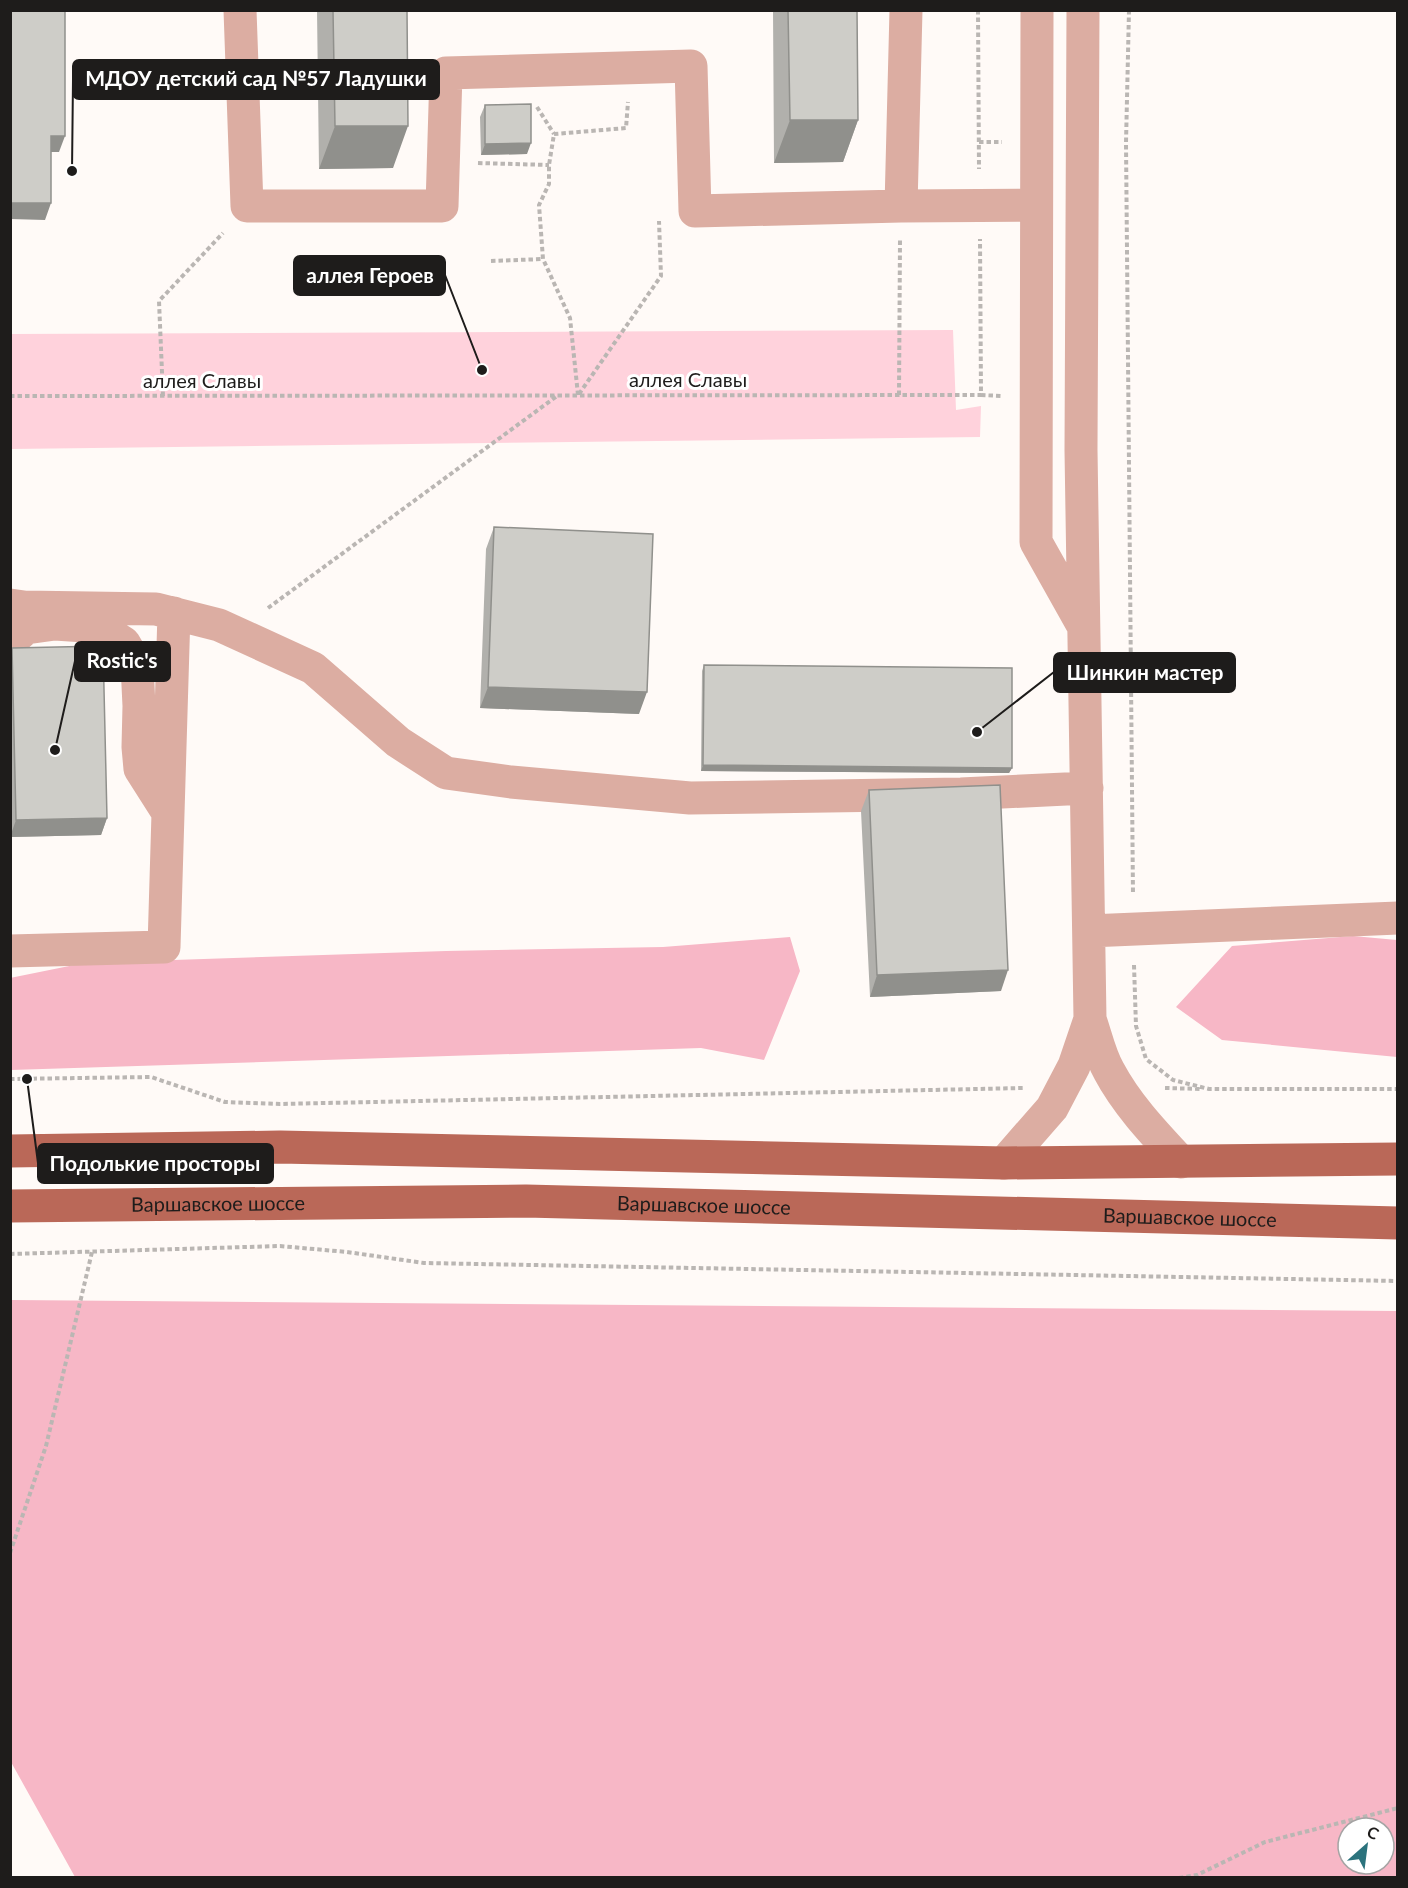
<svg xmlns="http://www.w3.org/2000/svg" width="1408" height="1888" viewBox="0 0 1408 1888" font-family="Lato,sans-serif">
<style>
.green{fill:#ffd2dc}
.forest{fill:#f7b7c6;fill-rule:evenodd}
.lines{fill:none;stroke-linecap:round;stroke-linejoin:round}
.path{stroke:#bab6b3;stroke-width:4;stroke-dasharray:4.5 3;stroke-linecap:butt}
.minor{stroke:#dcada2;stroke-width:33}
.major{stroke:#ba6858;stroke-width:33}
.wall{fill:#b1b0ac}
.shaded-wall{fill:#90908c}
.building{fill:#cecdc8;stroke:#90908c;stroke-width:1.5}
.labels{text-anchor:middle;stroke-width:6;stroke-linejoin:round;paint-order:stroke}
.street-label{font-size:20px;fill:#1e1c1b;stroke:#fff}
.leader{fill:none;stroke:#1e1c1b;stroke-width:2}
.callout-dot{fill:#1e1c1b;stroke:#fff;stroke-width:2}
.callout{fill:#1e1c1b;stroke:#1e1c1b;stroke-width:2}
.callout-label{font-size:21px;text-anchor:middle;font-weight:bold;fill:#fff}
</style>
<rect width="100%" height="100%" fill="#fffaf7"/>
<path class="green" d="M953 330 956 410 981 406 980 437 11 449V334Z"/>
<path class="forest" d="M1353 936 1397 940V1057L1222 1040 1176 1007 1232 946Z
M790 937 800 971 764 1060 701 1048 11 1070 10 978 84 963 446 951 663 947Z
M11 1300 1397 1311V1877H75L11 1762ZM1348 1828H1384V1864H1348Z"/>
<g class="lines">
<path class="path" d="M978 10 979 169
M1129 10 1126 143 1133 895
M537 107 554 134
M979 142H1002
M478 163 549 165
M491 261 543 259
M579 394 661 276 659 221
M578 395 570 318 543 259 539 205 549 184V165L554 134 626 128 628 102
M899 395 900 240
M981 395 1001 396
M10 396 981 395 980 239
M163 396 159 301 223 233
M268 608 557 396
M1134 965 1136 1026 1146 1059 1173 1080 1209 1089H1398
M10 1079 151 1077 225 1102 280 1104 1023 1088
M1165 1088 1202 1089
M10 1254 280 1246 347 1252 424 1263 1398 1281
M10 1553 46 1446 92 1252
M1179 1878 1197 1875 1265 1842 1398 1808"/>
<path class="minor" d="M240 10 247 206H442L446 73 691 66 695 211 901 206 906 10
M1037 10 1036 542 1082 624
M1083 10 1081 450 1090 1019C1096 1036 1100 1056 1109 1071 1127 1105 1155 1134 1181 1162
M901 206 1036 205
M10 605 24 607 156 609 219 625 313 668 398 742 446 773 511 782 690 798 961 794 1087 788
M10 642 26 628 55 624 85 626 105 631 124 643 137 665 139 706 138 747 140 769 168 813
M1089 931 1398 918
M10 951 164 947 174 613
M1004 1163 1052 1108 1074 1066 1090 1019"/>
<g class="major">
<path d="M10 1151 280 1147 1004 1163 1398 1159"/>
<path id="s1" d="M10 1206 526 1201 1398 1223"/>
</g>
</g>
<path class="wall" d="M317 10H407L393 168 319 169Z
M773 10H857L858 120 843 162 774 163Z
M485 105 527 154 481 155 480 117Z
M494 527 639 714 480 708 486 549Z
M12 648 107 818 101 835 10 837V652Z
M704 665 1012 768 1009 773 701 771 702 671Z
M869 790 1001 991 870 997 861 811Z"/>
<path class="shaded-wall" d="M790 120H858L843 162 774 163Z
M335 126H408L393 168 319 169Z
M51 136H65L59 152H45Z
M531 143 527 154 481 155 485 144Z
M10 203H51L45 220 10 219Z
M488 687 647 692 639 714 480 708Z
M703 765 1012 768 1009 773 701 771Z
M107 818 101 835 10 837 16 820Z
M1008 970 1001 991 870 997 877 975Z"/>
<path class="building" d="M10 10H65V136H51V203H10Z
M333 10H407L408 126H335Z
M788 10H857L858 120H790Z
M531 104V143L485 144V105Z
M494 527 653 534 647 692 488 687Z
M103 646 107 818 16 820 12 648Z
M704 665 1012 668V768L703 765Z
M1000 785 1008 970 877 975 869 790Z"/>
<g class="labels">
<g class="street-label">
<text x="688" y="387">аллея Славы</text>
<text x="202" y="388">аллея Славы</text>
<text dy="7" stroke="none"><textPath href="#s1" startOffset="208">Варшавское шоссе</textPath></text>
<text dy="7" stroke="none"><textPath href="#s1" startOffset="694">Варшавское шоссе</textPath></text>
<text dy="7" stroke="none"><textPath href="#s1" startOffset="1180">Варшавское шоссе</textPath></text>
</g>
</g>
<path class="leader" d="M72 171L73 79M482 370L445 275M55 750L75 661M977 732L1054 672M27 1079L38 1163"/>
<g class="callout-dot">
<circle cx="72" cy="171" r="6"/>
<circle cx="482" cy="370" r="6"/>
<circle cx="55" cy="750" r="6"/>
<circle cx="977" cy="732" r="6"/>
<circle cx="27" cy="1079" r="6"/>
</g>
<g class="callout">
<rect x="73" y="60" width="366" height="39" rx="6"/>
<rect x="294" y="256" width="151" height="39" rx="6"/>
<rect x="75" y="642" width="95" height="39" rx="6"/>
<rect x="1054" y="653" width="181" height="39" rx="6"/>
<rect x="38" y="1144" width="235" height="39" rx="6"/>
</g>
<g class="callout-label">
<text x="256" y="86">МДОУ детский сад №57 Ладушки</text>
<text x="370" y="283">аллея Героев</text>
<text x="122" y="668">Rostic's</text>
<text x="1145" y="680">Шинкин мастер</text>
<text x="155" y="1171">Подолькие просторы</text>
</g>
<rect width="1408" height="1888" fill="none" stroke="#1e1c1b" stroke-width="24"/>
<g transform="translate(1366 1846) rotate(28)"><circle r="28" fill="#ffffff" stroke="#a5a4a4" stroke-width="1.5"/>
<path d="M0-4.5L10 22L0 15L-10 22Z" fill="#2b737d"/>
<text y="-9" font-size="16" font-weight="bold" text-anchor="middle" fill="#1e1c1b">С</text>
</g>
</svg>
